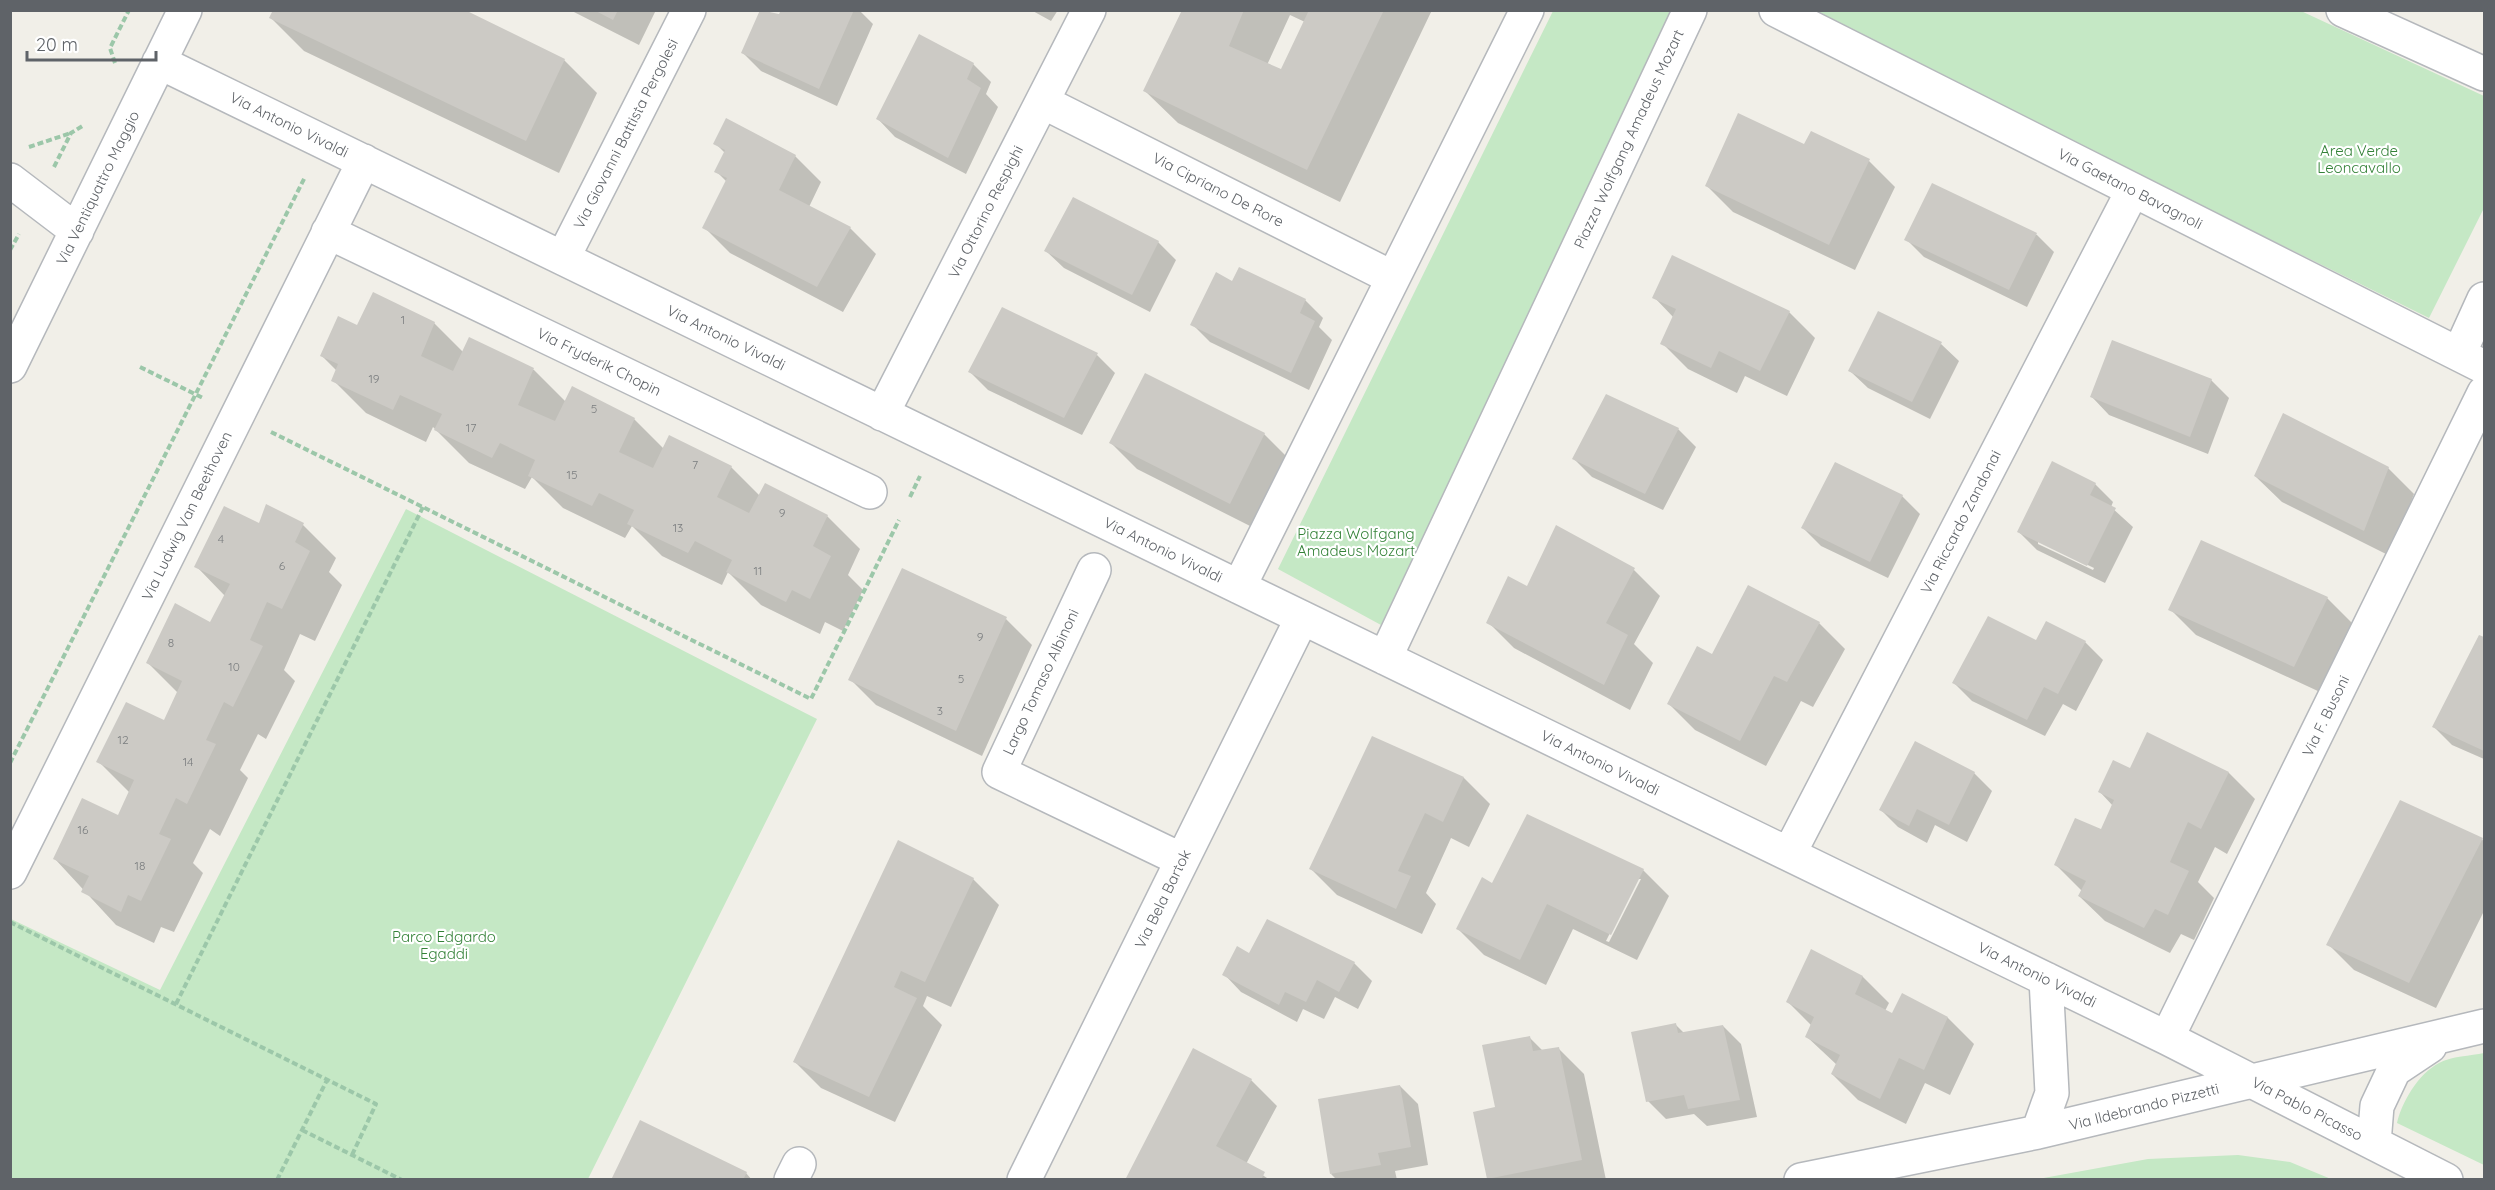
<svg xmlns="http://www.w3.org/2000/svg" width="2495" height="1190" viewBox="0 0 2495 1190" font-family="Quicksand,sans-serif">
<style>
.green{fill:#c5e8c5}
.shadow{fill:#0003;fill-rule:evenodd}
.building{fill:#cccac5}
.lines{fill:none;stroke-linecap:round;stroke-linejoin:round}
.minor-casing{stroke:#b5b8bc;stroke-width:36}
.path{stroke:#9cc7a9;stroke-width:4;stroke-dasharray:6 3;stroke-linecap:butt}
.minor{stroke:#fff;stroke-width:33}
.labels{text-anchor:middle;stroke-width:4.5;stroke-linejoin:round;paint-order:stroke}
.number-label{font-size:12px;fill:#7a7d7f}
.street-label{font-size:15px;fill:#5f6368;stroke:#fff}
.park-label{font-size:15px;fill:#348238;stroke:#fff}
</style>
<rect width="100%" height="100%" fill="#f1efe8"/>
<path class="green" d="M1553 11H1673L1381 625 1278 569Z
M1809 11H2301L2484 96V208L2429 318Z
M406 509 817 719 588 1179H11V919L160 990Z
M2484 1053V1165L2397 1123C2402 1102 2418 1074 2439 1063 2451 1056 2471 1056 2484 1053Z
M2238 1155 2290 1162 2331 1179H2038L2148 1159Z"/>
<path class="shadow" d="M570 10H656L639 45Z
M762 10 780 16 782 10H859L873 24 837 106 761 71 743 53Z
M1031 10H1058L1051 21Z
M1184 10H1432L1340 202 1178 123 1145 91ZM1290 15 1305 22 1282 71 1267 65Z
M271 18 564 60 597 93 559 173 304 51Z
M973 64 991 82 986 94 998 107 966 174 895 137 878 119Z
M715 143 795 156 821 182 809 207 850 228 876 254 843 312 730 253 704 227 727 182 716 171 725 153Z
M1805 146 1869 161 1895 187 1855 270 1733 212 1707 186Z
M1932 185 2037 235 2054 252 2027 307 1924 257 1906 239Z
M1158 242 1176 260 1150 312 1064 268 1046 251Z
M1233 283 1305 300 1323 318 1319 327 1332 340 1309 390 1210 342 1192 324Z
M1654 297 1789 312 1815 338 1787 396 1745 376 1737 393 1688 369 1662 343 1674 318Z
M434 323 464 353 470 339 534 370 566 402 634 419 664 449 731 467 760 496 827 516 860 549 848 575 863 590 843 631 825 622 820 634 761 605 728 572 722 585 662 556 632 526 625 538 563 508 532 477 525 489 469 463 433 427 426 442 366 413 333 380 337 371 322 356 357 327Z
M1941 344 1959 361 1930 419 1868 388 1850 371Z
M1097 355 1115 373 1082 435 988 390 970 372Z
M2211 380 2229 398 2208 454 2109 415 2092 397Z
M1678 429 1696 447 1663 510 1592 477 1574 459Z
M1264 434 1290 460 1256 529 1137 469 1111 443Z
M2388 468 2414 494 2390 556 2282 502 2255 476Z
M2095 484 2113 502 2111 507 2133 527 2105 583 2037 550 2019 532ZM2038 541 2094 568 2093 570 2038 544Z
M1902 496 1920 514 1888 578 1821 546 1803 528Z
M260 525H303L336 558 329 572 342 585 315 641 300 634 284 670 295 681 266 739 258 734 240 770 248 778 220 836 210 829 193 863 203 873 174 932 161 927 154 943 116 925 55 859 119 817 130 793 98 761 164 722 178 693 148 663 211 624 225 596 196 566Z
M1557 527 1634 570 1660 596 1634 644 1653 663 1630 710 1514 648 1488 622 1528 588Z
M2327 598 2353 624 2320 692 2196 635 2170 609Z
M1006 619 1032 645 982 756 876 705 850 679Z
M1819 623 1845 649 1813 707 1801 701 1766 766 1695 730 1669 704 1713 656Z
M2480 637 2484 639V759L2452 745 2434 727Z
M2037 642H2085L2103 660 2076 711 2063 704 2045 736 1972 701 1954 683Z
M2148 734 2229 773 2255 799 2227 854 2215 847 2198 882 2214 898 2194 940 2181 934 2170 953 2105 921 2079 896 2082 891 2056 865 2101 831 2113 806 2100 792 2131 770Z
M1373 738 1464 778 1490 804 1469 847 1451 838 1426 893 1436 904 1422 934 1337 895 1311 869Z
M1974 773 1992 791 1967 842 1935 825 1927 843 1898 827 1881 810Z
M2482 839 2484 842V911L2436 1008 2354 970 2328 944Z
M1643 870 1669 896 1637 960 1573 929 1546 985 1484 955 1458 929 1493 885ZM1637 879H1641L1609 942 1606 941Z
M973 879 999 905 951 1007 927 996 923 1006 942 1025 895 1122 821 1088 795 1062Z
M1812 951 1863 977 1889 1003 1885 1011 1893 1015 1903 995 1948 1018 1974 1044 1950 1095 1925 1083 1906 1124 1858 1100 1832 1074 1837 1065 1806 1036 1812 1026 1788 1002Z
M1250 955 1354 963 1372 981 1358 1009 1335 997 1324 1019 1303 1009 1297 1022 1241 992 1224 974Z
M1675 1024 1685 1034 1723 1026 1741 1044 1757 1117 1707 1126 1694 1114 1666 1119 1648 1101Z
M1530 1038 1543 1051 1558 1048 1584 1074 1606 1180 1488 1178 1496 1108Z
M1251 1080 1277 1106 1246 1164 1270 1180H1126Z
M1400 1086 1418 1104 1428 1165 1395 1171 1397 1180H1337L1331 1174Z
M746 1173 752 1180H612Z"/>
<path class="building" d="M273 10H465L565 59 526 141 269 18Z
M594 10H618L613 20Z
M760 10 779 14 781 10H854L819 89 741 53Z
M1182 10H1244L1229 46 1281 69 1309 10H1384L1307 170 1143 91Z
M919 34 974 63 967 79 981 88 948 158 876 119Z
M1738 113 1804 144 1811 131 1870 159 1829 245 1705 186Z
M726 118 796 155 779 190 851 227 817 287 702 228 727 178 714 172 725 150 713 144Z
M1932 183 2037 233 2009 290 1904 240Z
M1073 197 1159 241 1132 295 1044 251Z
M1672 255 1790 311 1760 371 1719 351 1711 368 1660 344 1676 309 1652 298Z
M1239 267 1306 299 1300 313 1315 321 1291 373 1190 325 1216 272 1232 281Z
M373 292 435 322 421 356 453 371 469 337 534 368 518 405 555 421 572 386 635 418 619 452 653 468 669 435 732 466 717 497 749 513 765 483 828 515 813 546 831 556 810 599 792 590 786 602 726 572 732 560 695 541 688 553 627 524 634 510 599 493 592 506 528 476 535 460 500 443 492 458 434 430 442 414 400 395 393 410 331 381 338 364 320 356 338 316 357 325Z
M1002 307 1098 353 1064 418 968 372Z
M1878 311 1942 342 1912 402 1848 371Z
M2112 340 2212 379 2190 437 2090 397Z
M1145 373 1265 433 1230 504 1109 443Z
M1606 394 1679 428 1645 494 1572 459Z
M2283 413 2389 467 2364 531 2254 476Z
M2052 461 2096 483 2090 495 2116 508 2087 566 2017 532Z
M1835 462 1903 495 1870 562 1801 528Z
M266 504 304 523 295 542 310 551 282 609 267 602 250 640 263 646 233 707 224 702 206 740 216 744 187 804 176 798 159 834 171 839 141 901 128 895 121 912 81 892 89 876 53 859 82 798 118 815 134 780 96 762 126 702 164 720 182 681 146 663 175 603 210 622 230 584 194 567 224 506 259 523Z
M1556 525 1635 568 1606 623 1628 635 1604 685 1486 623 1508 576 1527 586Z
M2201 540 2328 597 2294 667 2168 610Z
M902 568 1007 617 956 731 848 680Z
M1748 585 1820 622 1787 682 1774 676 1740 741 1667 704 1697 646 1712 654Z
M1988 616 2036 640 2046 621 2086 641 2058 694 2044 687 2027 720 1952 683Z
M2479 635 2484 637V751L2432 727Z
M2147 732 2229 772 2201 829 2188 822 2170 862 2189 871 2168 915 2155 909 2144 928 2078 896 2086 881 2054 865 2075 818 2101 829 2114 800 2098 792 2113 760 2130 768Z
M1372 736 1464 777 1443 822 1425 813 1398 871 1411 876 1396 909 1309 869Z
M1915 741 1975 772 1949 825 1917 809 1909 826 1879 810Z
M2400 800 2483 838 2409 983 2326 945Z
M1527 814 1644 869 1611 935 1547 904 1520 960 1456 929 1482 877 1492 883Z
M898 840 974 878 925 982 901 971 894 987 917 998 869 1097 793 1062Z
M1267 919 1355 962 1339 992 1317 980 1306 1002 1285 992 1279 1005 1222 975 1237 946 1249 953Z
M1811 949 1863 976 1855 994 1892 1013 1902 993 1948 1017 1924 1070 1899 1058 1880 1099 1831 1074 1840 1055 1805 1037 1814 1017 1786 1002Z
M1676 1023 1678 1033 1723 1025 1740 1100 1688 1109 1684 1095 1646 1102 1631 1032Z
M1530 1036 1533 1051 1559 1047 1582 1160 1487 1179 1473 1112 1495 1107 1482 1045Z
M1193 1048 1252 1079 1216 1146 1265 1172 1261 1180H1125Z
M1400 1085 1411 1147 1378 1153 1381 1165 1330 1174 1318 1099Z
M640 1120 747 1172 743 1180H611Z"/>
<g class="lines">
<g class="minor-casing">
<path id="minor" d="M1776 10 2484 367
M2343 10 2484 74
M159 62 2167 1038 2446 1180
M1043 102 1393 278
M10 180 77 231
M328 232 870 492
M563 258 689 10
M2459 354 2484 299
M10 366 185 10
M882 414 1089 10
M1094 570 999 772 1182 860
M1239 587 1527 10
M1385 658 1690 10
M1789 854 2133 190
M10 872 364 161
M2167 1038 2484 393
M2038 1132 2052 1093 2046 979
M2374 1143 2377 1106 2394 1070 2430 1046
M791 1180 799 1164
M1024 1180 1302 618
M1801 1180 2038 1132 2484 1026"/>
</g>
<path class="path" d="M115 63 110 48 129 10
M29 147 71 133
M54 167 71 133 84 125
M10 250 19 234
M140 367 203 398
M271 432 811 699 899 520
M910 497 920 476
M10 763 305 177
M10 922 376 1104 352 1155
M176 1004 423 507
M302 1130 402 1180
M277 1180 327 1080"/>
<use href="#minor" class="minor"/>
</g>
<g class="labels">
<g class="number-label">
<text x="403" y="324">1</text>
<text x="374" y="383">19</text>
<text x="594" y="413">5</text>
<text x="471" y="432">17</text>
<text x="695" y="469">7</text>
<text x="572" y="479">15</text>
<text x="782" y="517">9</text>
<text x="678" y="532">13</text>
<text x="221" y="543">4</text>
<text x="282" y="570">6</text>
<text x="758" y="575">11</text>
<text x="980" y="641">9</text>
<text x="171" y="647">8</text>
<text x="234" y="671">10</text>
<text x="961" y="683">5</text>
<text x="940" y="715">3</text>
<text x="123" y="744">12</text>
<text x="188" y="766">14</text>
<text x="83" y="834">16</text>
<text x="140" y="870">18</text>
</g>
<g class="street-label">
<text transform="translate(289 125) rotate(26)" y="5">Via Antonio Vivaldi</text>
<text transform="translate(626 134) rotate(-63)" y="5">Via Giovanni Battista Pergolesi</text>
<text transform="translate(1629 139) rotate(-65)" y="5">Piazza Wolfgang Amadeus Mozart</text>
<text transform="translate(98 188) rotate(-64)" y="5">Via Ventiquattro Maggio</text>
<text transform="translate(2130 189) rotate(27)" y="5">Via Gaetano Bavagnoli</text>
<text transform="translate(1218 190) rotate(27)" y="5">Via Cipriano De Rore</text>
<text transform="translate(986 212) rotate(-63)" y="5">Via Ottorino Respighi</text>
<text transform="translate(726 338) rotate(26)" y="5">Via Antonio Vivaldi</text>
<text transform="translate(599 362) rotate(26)" y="5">Via Fryderik Chopin</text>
<text transform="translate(187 516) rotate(-64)" y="5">Via Ludwig Van Beethoven</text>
<text transform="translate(1961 522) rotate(-63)" y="5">Via Riccardo Zandonai</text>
<text transform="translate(1163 550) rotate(26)" y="5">Via Antonio Vivaldi</text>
<text transform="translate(1041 682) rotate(-65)" y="5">Largo Tomaso Albinoni</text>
<text transform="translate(2326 716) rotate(-64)" y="5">Via F. Busoni</text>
<text transform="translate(1600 763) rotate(26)" y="5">Via Antonio Vivaldi</text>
<text transform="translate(1163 899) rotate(-64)" y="5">Via Bela Bartok</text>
<text transform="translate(2037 975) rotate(26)" y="5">Via Antonio Vivaldi</text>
<text transform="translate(2144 1107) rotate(-14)" y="5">Via Ildebrando Pizzetti</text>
<text transform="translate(2307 1109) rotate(27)" y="5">Via Pablo Picasso</text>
</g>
<g class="park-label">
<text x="2359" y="156">Area Verde<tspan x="2359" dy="17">Leoncavallo</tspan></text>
<text x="1356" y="539">Piazza Wolfgang<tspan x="1356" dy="17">Amadeus Mozart</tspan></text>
<text x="444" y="942">Parco Edgardo<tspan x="444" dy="17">Egaddi</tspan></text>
</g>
</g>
<rect width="2495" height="1190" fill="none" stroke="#5f6368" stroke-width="24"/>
<path d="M27 51v9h129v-9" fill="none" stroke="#5f6368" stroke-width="3"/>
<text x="36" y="51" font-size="18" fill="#5f6368" stroke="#ffffff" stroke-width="4.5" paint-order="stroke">20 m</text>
</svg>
